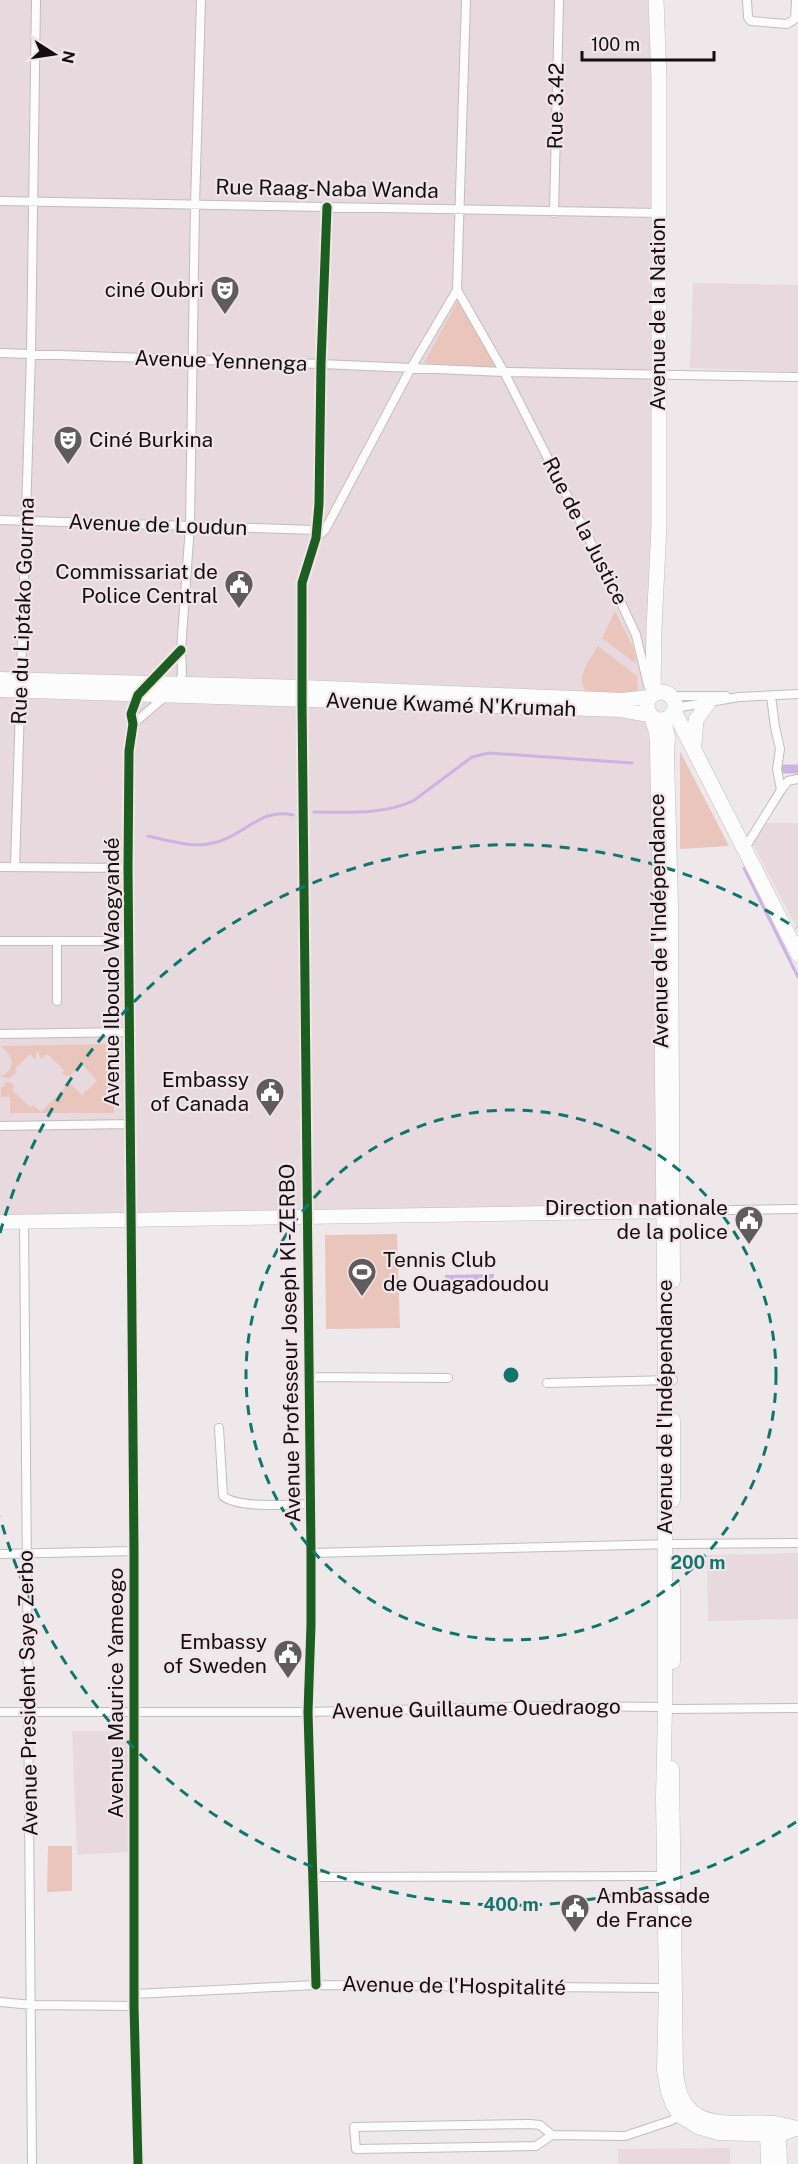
<svg xmlns="http://www.w3.org/2000/svg" width="798" height="2164" viewBox="0 0 798 2164" font-family="'Public Sans',sans-serif">
<style>
.built{fill:#e7d9de}
.green{fill:#eac5bc}
.water{fill:#ccb3e3}
.lines{fill:none;stroke-linecap:round;stroke-linejoin:round}
.stream{stroke:#ccb3e3;stroke-width:3}
.canal{stroke:#ccb3e3;stroke-width:9}
.street-casing{stroke:#c1bcbe;stroke-width:10}
.primary-casing{stroke:#c1bcbe;stroke-width:15}
.highway-casing{stroke:#c1bcbe;stroke-width:16}
.street{stroke:#fdfcfc;stroke-width:8}
.primary{stroke:#fdfcfc;stroke-width:14}
.highway{stroke:#fdfcfc;stroke-width:15}
.cycleway-casing{stroke:#f2e5ea;stroke-width:13}
.cycleway{stroke:#1b5e20;stroke-width:9}
.ring{fill:none;stroke:#0f766e;stroke-width:3;stroke-dasharray:10 8}
.labels{text-anchor:middle;stroke-width:4.5;stroke-linejoin:round;paint-order:stroke}
.street-label{font-size:21px;fill:#130f11;stroke:#f2e5ea}
.poi-label{font-size:21px;fill:#130f11;stroke:#f2e5ea;text-anchor:end}
.centre{fill:#0f766e;stroke:#f2e5ea;stroke-width:3}
.ring-label{font-size:18px;text-anchor:middle;font-weight:bold;fill:#0f766e;stroke:#f2e5ea;stroke-width:4.5;stroke-linejoin:round;paint-order:stroke}
</style>
<rect width="100%" height="100%" fill="#efe8eb"/>
<path class="built" d="M0 0H656L653 651 651 717 664 1211 0 1222Z
M693 283 798 285V372L690 368Z
M765 823H798V930L752 843Z
M798 1553V1619L708 1621 707 1555Z
M72 1731H132L130 1852 77 1855Z
M730 2148V2164H618V2149Z"/>
<path class="green" d="M458 300 496 368 424 363Z
M615 611 633 647 636 664 602 638Z
M598 646 637 676 638 692 626 695 588 693C573 679 590 660 598 646Z
M680 751 729 846 680 849Z
M114 1044V1113H10V1097H1V1087H4L5 1082H10L15 1086 12 1090 30 1107 33 1105 41 1112 65 1088 63 1085 70 1083 82 1095 97 1081 82 1064 70 1076 64 1075 62 1073 64 1070 47 1054 40 1059 39 1052H36V1060L30 1054 15 1069 17 1072 10 1078 1 1077C17 1067 14 1056 0 1046Z
M397 1234 400 1328 326 1329 325 1235Z
M48 1846H72V1891L47 1892Z"/>
<path class="water" d="M494 1274 493 1284H460L459 1291H445V1275Z"/>
<g class="lines">
<path class="stream" d="M314 812C347 812 382 815 413 801L472 757 489 753 632 763
M148 836C170 841 194 849 217 842 246 834 260 808 293 815
M744 868 798 977"/>
<path class="canal" d="M785 769H798"/>
<g class="street-casing">
<path id="street" d="M747 0 748 17 751 21 787 24 795 19 796 0
M0 201 658 213
M554 213 559 0
M457 290 504 372 617 594 636 635 648 685
M0 353 321 364 504 372 798 377
M0 520 316 530
M316 538 325 530 411 368 457 290 466 0
M148 684 181 650
M177 687 180 683 182 673 181 650 190 526 195 205 201 0
M671 696H726
M675 708 739 697 798 694
M133 724 167 695
M781 790 788 781 798 779
M745 848 781 790 777 769 780 749 775 727 771 696
M0 867 128 868
M15 867 31 354 36 0
M0 941H129
M57 941V1001
M0 1034 130 1032
M0 1126 131 1124
M674 1211 798 1209
M24 1222 32 2164
M308 1377 448 1378
M547 1383 673 1380
M219 1428 223 1496C239 1509 288 1504 309 1504
M311 1553 673 1544 798 1543
M0 1554 134 1551
M0 1712H308L551 1706 665 1707 671 1709 798 1708
M312 1877 664 1876
M316 1985 308 1712 311 1625V1553L302 701V583L316 538 319 504 321 364 327 207
M134 1994 316 1985 666 1988
M0 2002 32 2005 134 2006
M552 2135 536 2146 356 2149 354 2127 530 2124 540 2125 552 2135 625 2136 670 2121 681 2115
M138 2164 134 2006V1551L128 868 129 751 133 724 131 714 140 694"/>
</g>
<g class="primary-casing">
<path id="primary" d="M0 679 302 687 623 700 649 697
M0 690 621 710 649 715
M651 717 656 732 657 744 661 972 665 1380V1707L663 1799 666 1988 664 2070 668 2092 673 2105 680 2116 698 2127 718 2133 779 2135 798 2128
M664 720 668 737 667 755 671 907 673 1281
M0 1222 672 1211
M673 1500V1420
M673 1662V1588
M672 1768 676 2074C678 2086 680 2099 689 2108 708 2130 749 2120 774 2123 782 2124 789 2126 797 2128
M764 2128 767 2134 768 2164
M776 2128 779 2135 780 2164"/>
</g>
<g class="highway-casing">
<path id="highway" d="M647 706a14 14 0 1 1 28 0a14 14 0 1 1-28 0Z
M653 693 654 628 659 526V79L656 0
M674 711 798 954
M694 744 696 720 708 703"/>
</g>
<use href="#street" class="street"/>
<use href="#primary" class="primary"/>
<use href="#highway" class="highway"/>
<g class="cycleway-casing">
<path id="cycleway" d="M316 1985 308 1712 311 1625V1553L302 701V583L316 538 319 504 321 364 327 207
M138 2164 134 2006V1551L128 868 129 751 133 724 131 714 138 695 181 650"/>
</g>
<use href="#cycleway" class="cycleway"/>
</g>
<g class="ring">
<circle cx="511" cy="1375" r="265"/>
<path d="M796 1822A530 530 0 0 1 0 1517M0 1233A530 530 0 0 1 796 928"/>
</g>
<defs>
<g id="theatre-pin" transform="scale(1.5)"><path d="M0 17L-7.5 6A9.5 9.5 0 1 1 7.5 6Z" fill="#605b5d" stroke="#f2e5ea"/><path d="M-5-5.5Q0-4 5-5.5V0Q5 5 0 6Q-5 5-5 0ZM-3.3-2.5H-1v1.5H-3.3ZM1-2.5H3.3v1.5H1ZM-2.8 1Q0 5.5 2.8 1Z" fill="#fff"/></g>
<g id="civic-pin" transform="scale(1.5)"><path d="M0 17L-7.5 6A9.5 9.5 0 1 1 7.5 6Z" fill="#605b5d" stroke="#f2e5ea"/><path d="M-.6-6.5H3V-4.5H.6V-3L4-1V1h2V6H-6V1h2V-1L-.6-3ZM-1.2 2.5V6h2.4V2.5Z" fill="#fff"/></g>
<g id="stadium-pin" transform="scale(1.5)"><path d="M0 17L-7.5 6A9.5 9.5 0 1 1 7.5 6Z" fill="#605b5d" stroke="#f2e5ea"/><path d="M0-5a6.5 5 0 1 0 0 10a6.5 5 0 1 0 0-10ZM-3.5-1.8h7v3.6h-7Z" fill="#fff"/></g>
</defs>
<g fill-rule="evenodd">
<use href="#theatre-pin" x="225" y="290"/>
<use href="#theatre-pin" x="68" y="440"/>
<use href="#civic-pin" x="239" y="584"/>
<use href="#civic-pin" x="270" y="1092"/>
<use href="#civic-pin" x="749" y="1220"/>
<use href="#stadium-pin" x="362" y="1272"/>
<use href="#civic-pin" x="288" y="1654"/>
<use href="#civic-pin" x="575" y="1908"/>
</g>
<g class="labels">
<g class="street-label">
<text transform="translate(556 106) rotate(-89)" y="7">Rue 3.42</text>
<text transform="translate(327 189) rotate(1)" y="7">Rue Raag-Naba Wanda</text>
<text transform="translate(658 314) rotate(-90)" y="7">Avenue de la Nation</text>
<text transform="translate(221 361) rotate(2)" y="7">Avenue Yennenga</text>
<text transform="translate(158 525) rotate(2)" y="7">Avenue de Loudun</text>
<text transform="translate(585 531) rotate(63)" y="7">Rue de la Justice</text>
<text transform="translate(23 611) rotate(-88)" y="7">Rue du Liptako Gourma</text>
<text transform="translate(451 705) rotate(2)" y="7">Avenue Kwamé N'Krumah</text>
<text transform="translate(659 921) rotate(-91)" y="7">Avenue de l'Indépendance</text>
<text transform="translate(112 972) rotate(-90)" y="7">Avenue Ilboudo Waogyandé</text>
<text transform="translate(290 1343) rotate(-91)" y="7">Avenue Professeur Joseph KI-ZERBO</text>
<text transform="translate(665 1407) rotate(-90)" y="7">Avenue de l'Indépendance</text>
<text transform="translate(28 1693) rotate(-91)" y="7">Avenue President Saye Zerbo</text>
<text transform="translate(116 1693) rotate(-90)" y="7">Avenue Maurice Yameogo</text>
<text transform="translate(476 1709) rotate(-1)" y="7">Avenue Guillaume Ouedraogo</text>
<text transform="translate(454 1986) rotate(1)" y="7">Avenue de l'Hospitalité</text>
</g>
<g class="poi-label">
<text x="204" y="297">ciné Oubri</text>
<text x="89" y="447" text-anchor="start">Ciné Burkina</text>
<text x="218" y="579">Commissariat de<tspan x="218" dy="24">Police Central</tspan></text>
<text x="249" y="1087">Embassy<tspan x="249" dy="24">of Canada</tspan></text>
<text x="728" y="1215">Direction nationale<tspan x="728" dy="24">de la police</tspan></text>
<text x="383" y="1267" text-anchor="start">Tennis Club<tspan x="383" dy="24">de Ouagadoudou</tspan></text>
<text x="267" y="1649">Embassy<tspan x="267" dy="24">of Sweden</tspan></text>
<text x="596" y="1903" text-anchor="start">Ambassade<tspan x="596" dy="24">de France</tspan></text>
</g>
</g>
<circle cx="511" cy="1375" r="9" class="centre"/>
<g class="ring-label">
<text x="698" y="1569">200 m</text>
<text x="511" y="1911">400 m</text>
</g>
<g transform="translate(54 54) rotate(102)" stroke="#f2e5ea" stroke-width="4.5" paint-order="stroke">
<path d="M0-4.5L10 22L0 15L-10 22Z" fill="#130f11"/>
<text y="-9" font-size="16" font-weight="bold" text-anchor="middle" fill="#130f11">N</text>
</g>
<path d="M582 51v9h132v-9" fill="none" stroke="#130f11" stroke-width="3"/>
<text x="591" y="51" font-size="18" fill="#130f11" stroke="#f2e5ea" stroke-width="4.5" paint-order="stroke">100 m</text>
</svg>
